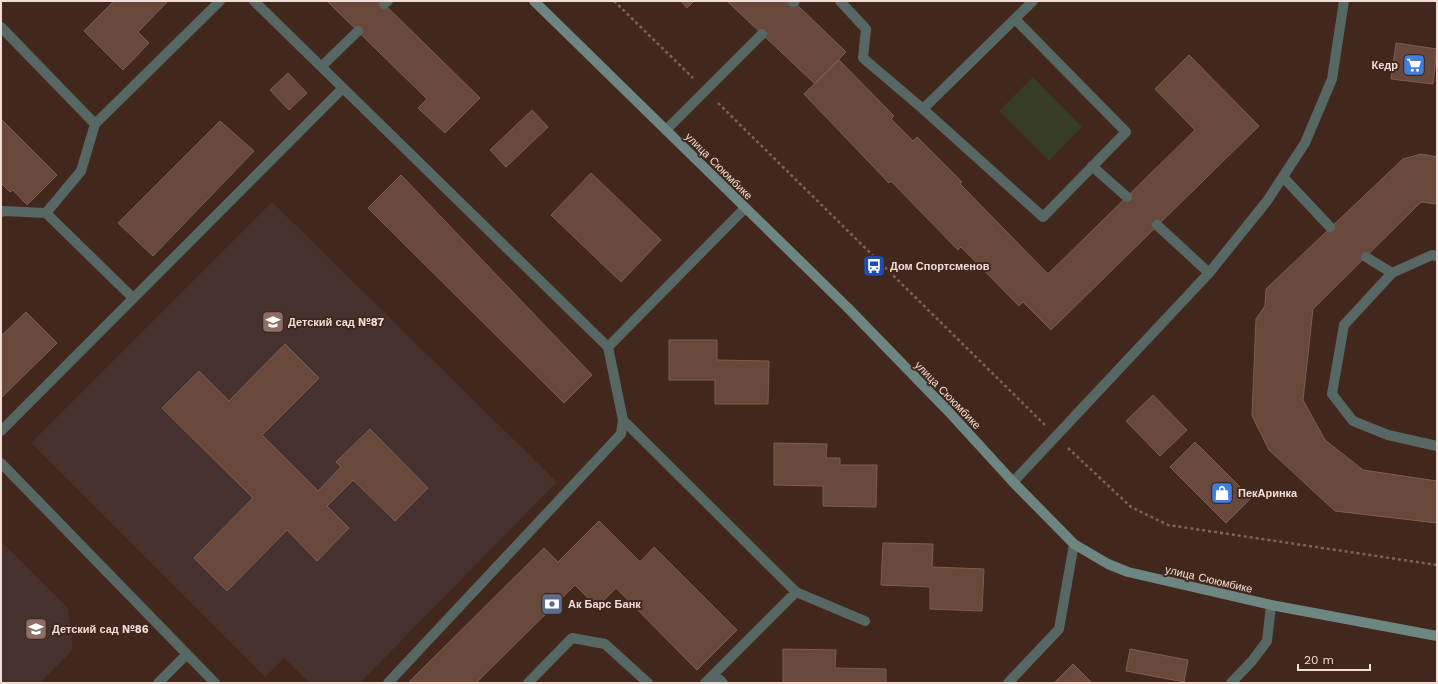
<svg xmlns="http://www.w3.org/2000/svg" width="1438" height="684" viewBox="0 0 1438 684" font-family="'Work Sans',sans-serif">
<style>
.education{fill:#45312e}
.green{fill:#373c24}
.building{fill:#69483c;stroke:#7d5e53}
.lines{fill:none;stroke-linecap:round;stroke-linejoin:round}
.path{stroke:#7c645b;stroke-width:2.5;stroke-dasharray:3 3;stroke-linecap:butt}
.lane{stroke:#576764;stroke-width:10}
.street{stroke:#576764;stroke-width:10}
.secondary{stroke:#6d8682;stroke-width:10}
.labels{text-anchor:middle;stroke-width:4;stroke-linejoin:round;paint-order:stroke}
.poi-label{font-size:11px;font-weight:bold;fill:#f0ded7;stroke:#42271d;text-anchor:start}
.street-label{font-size:11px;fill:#f0ded7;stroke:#42271d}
</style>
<rect width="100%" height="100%" fill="#42271d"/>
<path class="education" d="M272 202 557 482 360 683H310L284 658 265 677 31 443Z
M1 541 68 608 73 650 40 683H1Z"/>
<path class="green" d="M1033 77 1082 127 1049 161 999 111Z"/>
<path class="building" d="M114 1H168L138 32 149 43 123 70 84 31Z
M327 1H381L480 98 445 133 418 108 427 99Z
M681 1H694L687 8Z
M727 1H793L846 52 815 84Z
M1396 43 1437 49 1433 84 1391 79Z
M1189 55 1259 126 1051 330 1023 302 1019 306 961 247 958 250 891 181 889 183 804 94 839 60 894 116 891 119 913 141 917 137 962 182 960 184 1048 274 1195 130 1155 89Z
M288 73 307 93 289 110 270 90Z
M532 110 548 127 506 167 490 150Z
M1 119 57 175 27 205 13 190 10 192 1 183Z
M220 121 254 151 153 256 118 223Z
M1421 154 1437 157V204L1421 202 1313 309 1303 400 1325 440 1363 470 1437 481V523L1335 511 1269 450 1252 416 1256 319 1265 306 1266 289 1403 159Z
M591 173 661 240 621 282 551 215Z
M401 175 592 375 564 403 368 208Z
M26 312 57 343 1 398V336Z
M669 340H717V360L769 361 768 404H715V380H669Z
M285 344 319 378 262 435 318 491 341 467 336 462 370 429 428 488 395 521 353 480 327 506 349 528 317 561 287 530 227 591 194 558 253 498 162 408 199 371 229 401Z
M1153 395 1187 430 1160 456 1126 421Z
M1195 442 1251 498 1226 523 1170 467Z
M774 443 827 444 826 458H840V465H877L876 507 823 506V486L774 485Z
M599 521 640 562 654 547 737 630 697 670 616 588 597 607 575 585 476 683H408L544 548 558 562Z
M883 543 933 544 932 567 984 569 982 611 930 609V587L881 585Z
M783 649 836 650 835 668 886 669V683H783Z
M1130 649 1188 660 1184 682 1126 671Z
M1073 664 1092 683H1054Z"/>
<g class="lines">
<path class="path" d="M614 1 693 78
M718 103 1045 425
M1068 448 1131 507 1168 525 1437 565"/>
<path class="lane" d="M254 1 608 347
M840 1 866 29 863 58 923 109 1043 217 1126 132 1015 19
M793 2 795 1
M384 4 388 1
M1 27 95 124 220 1
M322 66 358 31
M923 109 1033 1
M666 130 762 34
M1092 166 1127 197
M1283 177 1330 227
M1 212 3 211 46 213 133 298
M46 213 81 171 95 124
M1157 225 1209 273
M1437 256 1432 255 1392 273 1344 325 1332 394 1353 421 1388 435 1437 446
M1366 257 1392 273
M623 420 796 592 705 683
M1 431 343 88
M1 463 215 683
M796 592 865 621
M714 674 723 683
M158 683 187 654
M388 683 621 434 623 420 608 347 745 208
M528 683 572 638 605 644 648 683
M1008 683 1059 629 1074 544
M1231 683 1252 661 1267 641 1271 605"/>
<path class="street" d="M1013 482 1209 273 1267 201 1305 143 1332 79 1344 1"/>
<path class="secondary" d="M534 1 848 308 949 412 1013 482 1074 544 1108 564 1128 572 1271 605 1437 636"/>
</g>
<defs>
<g id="supermarket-square" transform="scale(1.15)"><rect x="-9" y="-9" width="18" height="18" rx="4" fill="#3f7fe0" stroke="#42271d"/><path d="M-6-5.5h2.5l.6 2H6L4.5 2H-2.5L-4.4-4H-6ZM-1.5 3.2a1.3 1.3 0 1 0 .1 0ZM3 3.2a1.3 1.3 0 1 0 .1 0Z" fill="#fff"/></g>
<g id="bus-square" transform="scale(1.15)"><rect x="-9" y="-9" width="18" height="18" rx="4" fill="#1a4fb4" stroke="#42271d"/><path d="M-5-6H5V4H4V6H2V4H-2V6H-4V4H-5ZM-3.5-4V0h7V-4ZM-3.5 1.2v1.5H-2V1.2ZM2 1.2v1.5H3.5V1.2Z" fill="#fff"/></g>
<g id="school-square" transform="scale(1.15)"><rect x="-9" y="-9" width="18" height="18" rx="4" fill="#8d6e63" stroke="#42271d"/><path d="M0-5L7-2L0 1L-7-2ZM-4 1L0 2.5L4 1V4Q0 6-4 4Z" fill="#fff"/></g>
<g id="shop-square" transform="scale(1.15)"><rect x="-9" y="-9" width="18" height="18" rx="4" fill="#3f7fe0" stroke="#42271d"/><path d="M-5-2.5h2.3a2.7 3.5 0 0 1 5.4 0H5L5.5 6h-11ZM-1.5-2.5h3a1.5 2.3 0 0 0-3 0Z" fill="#fff"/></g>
<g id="bank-square" transform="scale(1.15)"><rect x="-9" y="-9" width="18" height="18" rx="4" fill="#5c6f8a" stroke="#42271d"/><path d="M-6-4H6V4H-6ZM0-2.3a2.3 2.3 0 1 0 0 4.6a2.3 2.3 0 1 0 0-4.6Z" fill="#fff"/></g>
</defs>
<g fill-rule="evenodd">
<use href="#supermarket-square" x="1414" y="65"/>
<use href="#bus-square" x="874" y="266"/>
<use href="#school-square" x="273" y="322"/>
<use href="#shop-square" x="1222" y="493"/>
<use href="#bank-square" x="552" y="604"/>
<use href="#school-square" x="36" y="629"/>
</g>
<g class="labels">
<g class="poi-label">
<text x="1398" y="69" text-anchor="end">Кедр</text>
<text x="890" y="270">Дом Спортсменов</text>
<text x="288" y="326">Детский сад №87</text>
<text x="1238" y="497">ПекАринка</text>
<text x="568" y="608">Ак Барс Банк</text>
<text x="52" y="633">Детский сад №86</text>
</g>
<g class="street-label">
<text transform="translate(719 166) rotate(45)" y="4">улица Сююмбике</text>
<text transform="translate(948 395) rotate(46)" y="4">улица Сююмбике</text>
<text transform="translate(1209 579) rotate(13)" y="4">улица Сююмбике</text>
</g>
</g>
<rect width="1438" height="684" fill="none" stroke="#f0ded7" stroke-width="4"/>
<path d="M1298 664v6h72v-6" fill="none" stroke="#f0ded7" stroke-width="2"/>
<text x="1304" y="664" font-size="12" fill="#f0ded7" stroke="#42271d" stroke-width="3" paint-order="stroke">20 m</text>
</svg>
